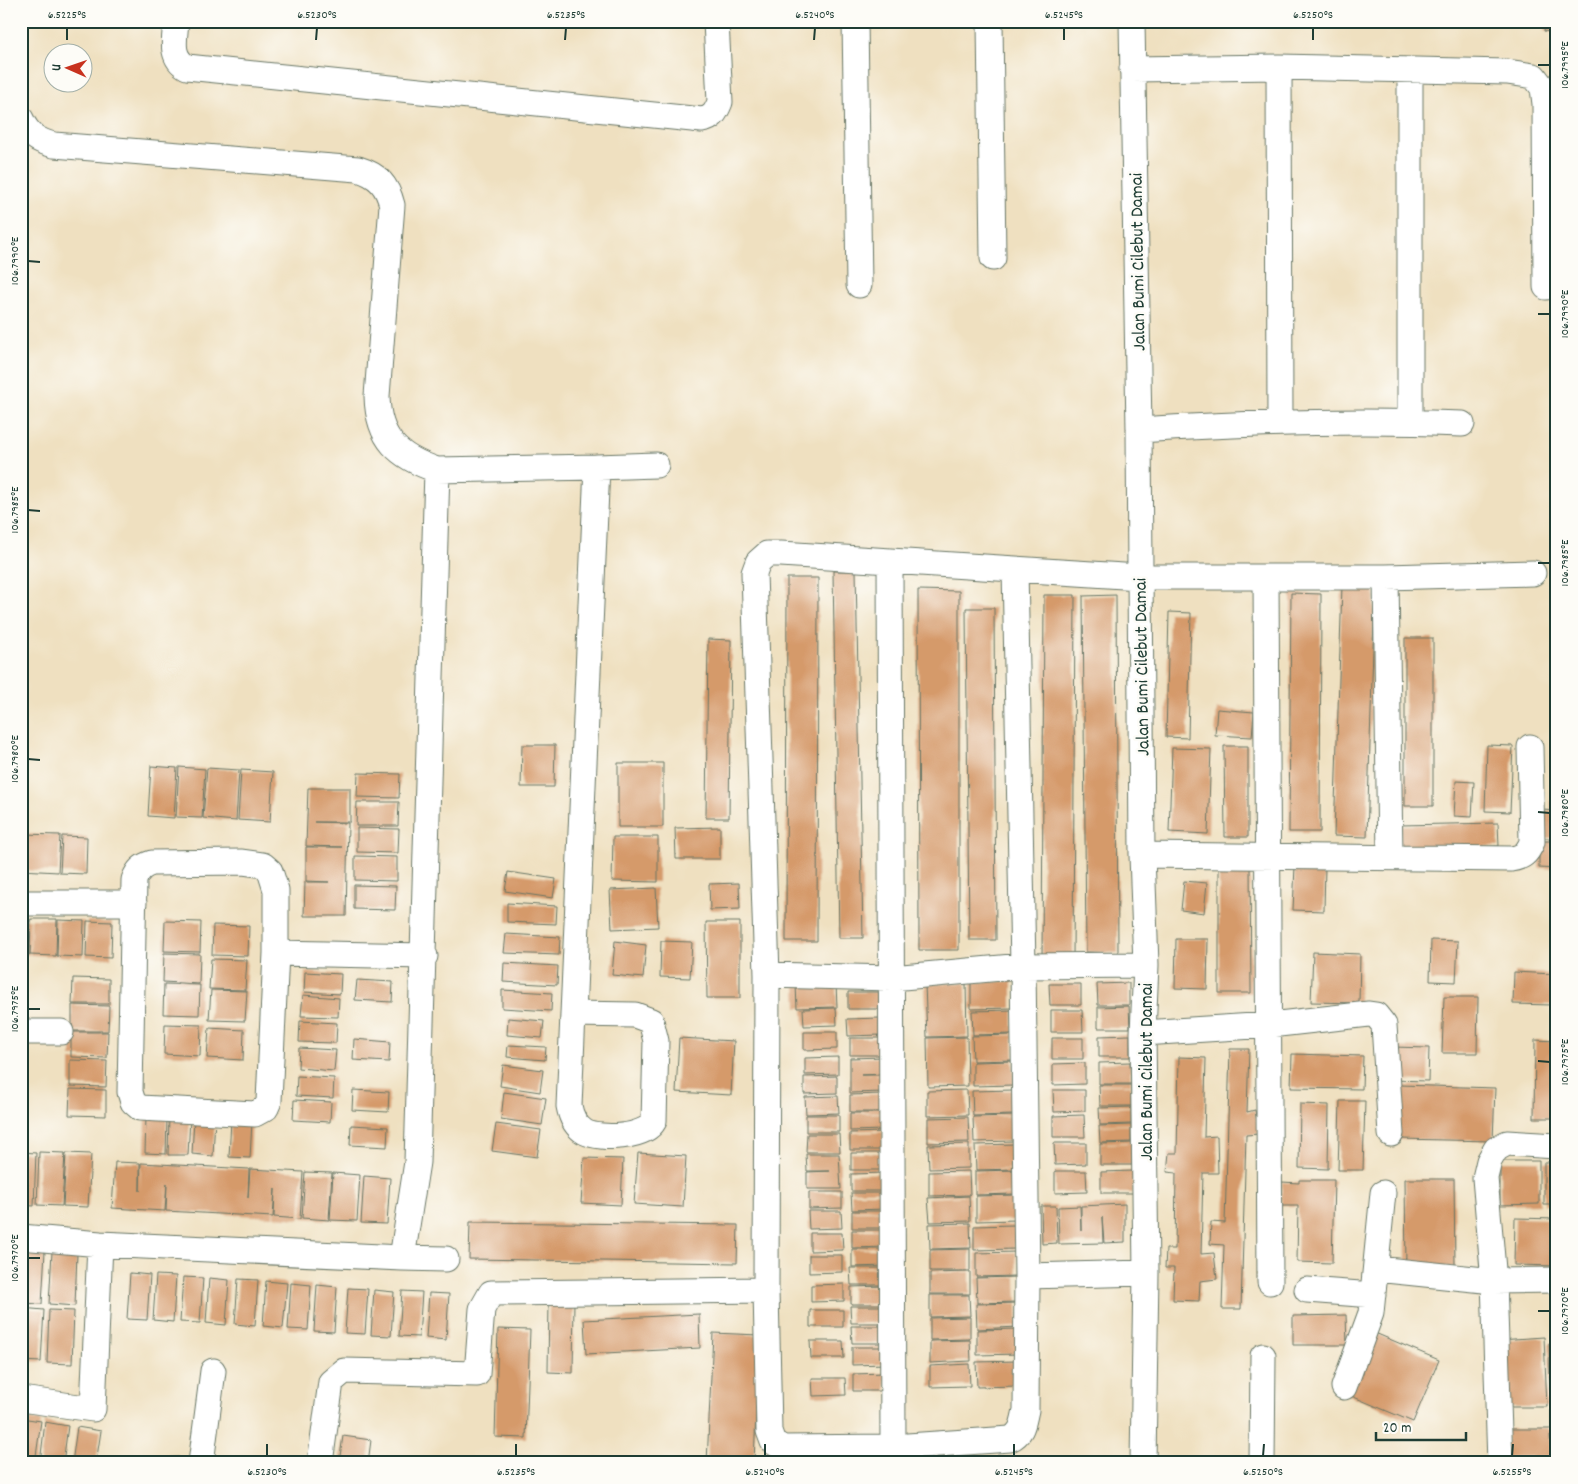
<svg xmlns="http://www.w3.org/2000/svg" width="1578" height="1484" viewBox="0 0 1578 1484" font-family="Dekko,sans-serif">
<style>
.building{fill:#d59a6a}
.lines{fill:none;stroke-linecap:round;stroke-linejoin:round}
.minor-casing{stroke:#687665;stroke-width:27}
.minor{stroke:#fff;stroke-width:25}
.ticks{fill:none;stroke:#1f3d34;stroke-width:2}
.labels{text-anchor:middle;stroke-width:5;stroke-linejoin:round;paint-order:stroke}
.street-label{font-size:19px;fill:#1f3d34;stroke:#fdfcf7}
.neatline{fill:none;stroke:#1f3d34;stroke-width:2}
.ticks-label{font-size:12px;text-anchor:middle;fill:#1f3d34}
</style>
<rect width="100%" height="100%" fill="#fdfcf7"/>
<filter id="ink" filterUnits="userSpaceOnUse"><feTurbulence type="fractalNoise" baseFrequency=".02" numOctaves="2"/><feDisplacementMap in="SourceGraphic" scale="10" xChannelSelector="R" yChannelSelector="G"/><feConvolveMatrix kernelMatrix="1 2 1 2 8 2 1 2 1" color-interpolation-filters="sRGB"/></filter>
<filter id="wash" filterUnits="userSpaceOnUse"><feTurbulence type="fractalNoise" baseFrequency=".0096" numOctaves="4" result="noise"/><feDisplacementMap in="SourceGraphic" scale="20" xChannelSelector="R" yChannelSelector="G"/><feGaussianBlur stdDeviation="1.12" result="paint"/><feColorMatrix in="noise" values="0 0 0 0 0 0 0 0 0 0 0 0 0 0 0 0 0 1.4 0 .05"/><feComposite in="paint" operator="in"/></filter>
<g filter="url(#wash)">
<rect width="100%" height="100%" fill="#efe0c0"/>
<g id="blocks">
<path class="building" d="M1545 21H1557V33L1544 31Z
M833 571H856L863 938H839Z
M787 578H818L817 941H786Z
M1342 585H1375L1367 837 1334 836Z
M918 590 959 591V950H919Z
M1291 593 1321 594 1320 832H1289Z
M1044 595H1075L1073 961H1042Z
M1116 595 1118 953 1086 952 1083 596Z
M966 608H994L996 940H969Z
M1169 612 1191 613 1188 738 1166 737Z
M1405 638H1433V806H1405Z
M708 639 731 640 729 818H706Z
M1217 709 1254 712 1252 737 1215 735Z
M522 745H555L554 787H521Z
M1487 745 1513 746 1510 812 1485 811Z
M1224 746H1248V837H1225Z
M1172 748 1211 749 1208 834 1169 832Z
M618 763H663V827H618Z
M151 766 177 768 174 818 148 816Z
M179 767 205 769 202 818 176 817Z
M207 768 239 770 236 821 203 818Z
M241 770 273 772 270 822 238 820Z
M358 773 400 774 399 798 357 797Z
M1456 781 1474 782 1472 817 1454 816Z
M1552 782H1557V809H1551Z
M308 788H350V822H314L348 823 346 916H304L305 882H329L306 881V847H342L306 846Z
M357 802H399L398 826H356Z
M1542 810 1557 811V838H1541Z
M1498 823 1499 846 1400 849V825Z
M720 827V859H676L675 828Z
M357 828 399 829 398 853 357 852Z
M21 834 60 835 58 872 21 870Z
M62 836 87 837 86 874 60 873Z
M613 837H658V882L612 881Z
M1539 841H1557V869L1539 868Z
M355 856 397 857V881L355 880Z
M1219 865H1250L1251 993H1219Z
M1295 866H1325L1324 911 1293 910Z
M508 872 556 879 553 898 505 891Z
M1184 881 1207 883 1204 913 1181 910Z
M739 883 740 909 710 910 709 884Z
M354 885 396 886 395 910 354 909Z
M656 888 658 927 612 929 610 890Z
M507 903 557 906 556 924 507 922Z
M21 918 30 919 29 955H21Z
M31 919H57L56 956 30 955Z
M58 920 84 921 83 957 57 956Z
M87 921 112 922 111 958 86 957Z
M165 921 201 922 200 952 164 951Z
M706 922H740V998H707Z
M213 925 249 926 248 956 212 955Z
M506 934 560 937 559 955 504 953Z
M1176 939H1208L1207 989 1175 988Z
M1431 940 1458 941 1456 982 1430 981Z
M615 941 646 945 643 978 612 975Z
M661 941 692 942 690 978 660 977Z
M1313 952 1360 954 1359 1003 1311 1002Z
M164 953 200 954 199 984 163 982Z
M211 959 247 960 245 990 209 989Z
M504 963 558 966 557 985 503 982Z
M305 972 341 974 340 994 304 992Z
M1514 972 1553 974 1552 1005 1513 1004Z
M73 978 109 979V1004H72Z
M357 980 393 982 392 1002 355 1000Z
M1012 981V1008L971 1009V982Z
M966 983 967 1036 927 1037 925 984Z
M1129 983V1005H1098L1097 984Z
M164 984 200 985 199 1015 163 1014Z
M836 984 837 1007 797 1008 796 985Z
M1049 984H1081V1005H1050Z
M211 990 247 991 245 1021 209 1020Z
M502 990 552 993 551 1011 502 1008Z
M848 992H881V1009H848Z
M303 995 339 998 338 1017 301 1016Z
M1444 997H1478L1477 1053H1442Z
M72 1005 109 1006 108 1031H72Z
M1129 1006 1130 1028H1098V1007Z
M836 1008 837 1025 804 1026 803 1009Z
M1013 1010V1034L973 1035 972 1011Z
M1051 1010H1082L1083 1032H1051Z
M508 1018 544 1021 542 1038 507 1035Z
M880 1018 881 1035 848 1036 847 1019Z
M300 1021 337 1023 336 1043 299 1042Z
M165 1024 201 1025 200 1056 164 1054Z
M209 1028 244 1030 243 1060 207 1058Z
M71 1032H108L107 1058 71 1057Z
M804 1032H837V1049L804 1050Z
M1013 1035 1014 1060 973 1061 972 1036Z
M1130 1035V1057H1099V1036Z
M967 1037 968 1086 928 1087 927 1038Z
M679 1038 734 1041 731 1095 676 1092Z
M850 1038H883V1055H850Z
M1052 1038H1083V1059H1052Z
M354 1039 390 1042 389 1062 353 1060Z
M1535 1040 1557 1041 1555 1118H1534Z
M508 1045 546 1047 545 1060 507 1057Z
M1392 1047 1429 1048 1428 1081 1391 1080Z
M299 1048 336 1050 334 1071 298 1068Z
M1230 1049H1249L1247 1112 1255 1110 1259 1134 1246 1135 1241 1309H1222L1224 1245 1210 1244 1211 1222 1225 1223Z
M1292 1054 1363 1056 1362 1089 1291 1088Z
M838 1057V1074L805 1075V1058Z
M883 1057V1074L861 1075H883V1092L850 1093V1058Z
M1179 1057 1206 1058 1204 1137 1217 1136 1218 1173H1203L1201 1254 1214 1253 1217 1279 1200 1281 1199 1301 1173 1300 1174 1268H1165L1166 1249H1175L1176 1173 1167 1172 1169 1153H1177Z
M70 1060 107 1061 106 1087 70 1086Z
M1013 1061 1014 1085 973 1086V1062Z
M1130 1062 1131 1084H1099V1063Z
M1085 1063V1084L1053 1085V1064Z
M503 1065 543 1070 540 1092 500 1086Z
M297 1076 334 1078 333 1098 296 1096Z
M837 1076V1093L804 1094V1077Z
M1099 1085H1131V1106H1100Z
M1400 1085 1495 1088 1493 1141 1399 1139Z
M70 1089 106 1090V1116L69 1115Z
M353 1090 389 1092 388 1112 352 1110Z
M967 1090 968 1115 927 1116V1091Z
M1013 1090 1014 1115 973 1116 972 1091Z
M1053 1090H1085V1111L1054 1112Z
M504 1092 546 1098 542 1125 501 1119Z
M883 1094V1112H850V1095Z
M838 1096 839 1113 806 1114 805 1097Z
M294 1100 331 1102 330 1122 293 1120Z
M1340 1101H1365L1363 1170H1338Z
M1300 1104 1329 1105 1328 1169 1299 1168Z
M1131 1107V1124L1100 1125 1099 1108Z
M850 1113H883V1130L850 1131Z
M806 1115H839V1132H806Z
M1084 1115 1085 1137H1053V1116Z
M146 1116 167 1118 166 1154 145 1153Z
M1014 1116 1015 1141 974 1142 973 1117Z
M169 1117 190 1118 188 1155H168Z
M968 1117 969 1142 928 1143V1118Z
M194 1118H215L213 1156 192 1154Z
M231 1120 252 1121 250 1158 229 1157Z
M496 1124 541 1130 537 1157 492 1151Z
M351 1125 388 1127 387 1147 350 1145Z
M1131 1125V1142L1100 1143 1099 1126Z
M883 1132V1150H850V1133Z
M807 1134H839L840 1152H806Z
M1054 1143H1086V1164L1055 1165Z
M1132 1143V1165H1100V1144Z
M969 1144V1168L929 1169 928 1145Z
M1015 1144 1016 1169 976 1170 975 1145Z
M21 1152 36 1153 34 1206 21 1205Z
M39 1152 65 1153 62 1206 37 1205Z
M66 1153 91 1154 88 1207 63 1206Z
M638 1153 686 1156 683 1207 634 1204Z
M851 1153H884V1170H851Z
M806 1154H839L841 1189H807V1172L830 1171H807Z
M584 1158 623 1159 621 1205 581 1203Z
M1500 1161H1539V1204L1500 1205Z
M115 1162 140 1163V1191L141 1163 249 1169 248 1198 250 1169 303 1172 300 1219 274 1217 275 1189 273 1217 166 1211 167 1183 165 1211 112 1208Z
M1544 1162H1557V1205H1544Z
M1016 1170V1194L975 1195V1171Z
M969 1171 970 1195 929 1196V1172Z
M1055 1171H1086L1087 1192 1055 1193Z
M1133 1171V1193H1101V1172Z
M305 1172 332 1173 329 1220 302 1218Z
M333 1173 360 1175 357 1221 330 1220Z
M884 1173V1191H851V1174Z
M364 1176 390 1178 387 1224 361 1223Z
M1405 1179H1454L1455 1267 1406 1268Z
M1299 1180H1334L1332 1263 1297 1262 1298 1206H1281L1282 1182 1299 1183Z
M809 1192H842V1208L809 1209Z
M851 1193H885V1209L852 1210Z
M1016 1195 1017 1220 976 1221V1196Z
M969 1196 970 1221 930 1222 928 1198Z
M1125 1204V1242L1104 1243 1102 1217 1103 1243 1059 1244 1058 1207 1080 1206 1081 1231V1206Z
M1041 1206H1056L1057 1243 1042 1244Z
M808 1211H841L842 1228 809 1229Z
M852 1211H885V1228H852Z
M1515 1218 1557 1219V1266L1514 1265Z
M470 1222 738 1225 737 1263 469 1259Z
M970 1223 971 1248 930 1249 929 1224Z
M1014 1225 1015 1249 974 1250V1226Z
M852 1230H885V1247L852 1248Z
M810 1233H842L843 1250 810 1251Z
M852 1249H885L886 1266 852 1267Z
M970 1249V1271H930V1250Z
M21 1250 45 1251 42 1304 21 1303Z
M52 1252 77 1253 75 1306 49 1304Z
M1016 1252 1017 1276 976 1277V1253Z
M809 1255H842V1272L809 1273Z
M850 1268H883L884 1285H851Z
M970 1272V1294H930V1273Z
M130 1273 150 1275 147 1320 127 1319Z
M156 1275 176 1276 173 1322 153 1320Z
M183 1277 203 1278 200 1323 180 1322Z
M1016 1277 1017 1302 977 1303 976 1278Z
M209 1278 229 1280 226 1325 206 1323Z
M238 1279 258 1280 255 1326 235 1324Z
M266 1281 287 1283 283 1328 263 1326Z
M291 1283 311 1285 308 1330 288 1329Z
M844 1284V1301L811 1302V1285Z
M317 1285 337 1287 334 1332 314 1331Z
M884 1286V1304H851V1287Z
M348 1288 368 1289 365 1334 345 1333Z
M374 1290 394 1292 391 1336 371 1335Z
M402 1291 422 1292 419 1337 399 1336Z
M429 1293 449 1294 446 1340 426 1338Z
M930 1295H969L970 1316 930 1317Z
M549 1300H574L573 1373 548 1372Z
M1017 1303 1018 1327 977 1329 976 1304Z
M850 1306H884V1323H851Z
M21 1308 44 1310 41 1362 21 1361Z
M49 1310 74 1311 72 1364 47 1363Z
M810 1310H843V1327H810Z
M699 1314 700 1348 586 1354 584 1320Z
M1346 1315 1347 1345H1293V1316Z
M970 1317V1339L930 1340V1318Z
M851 1326H885V1343H852Z
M498 1329 530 1330 526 1438 495 1437Z
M1017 1329 1018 1354 977 1355V1330Z
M713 1333 759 1335 754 1463H707Z
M1375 1333 1439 1360 1413 1422 1349 1395Z
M1544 1337 1547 1407H1503L1499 1340Z
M970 1340 971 1361 930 1363V1341Z
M810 1341H843L844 1358H811Z
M1549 1343H1557V1389H1550Z
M852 1347H885L886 1364 852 1365Z
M1017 1361 1018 1386 977 1387 976 1362Z
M969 1364 970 1386 930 1387V1366Z
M885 1373 886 1391H853V1374Z
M812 1378H845L846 1395 813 1396Z
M1551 1390H1557V1435L1550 1436 1551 1456 1506 1457V1429H1551Z
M21 1418 41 1421 35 1463 21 1462Z
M45 1422 68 1426 63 1463H40Z
M77 1427 101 1431 96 1463H72Z
M343 1436 371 1440 368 1463H339Z
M1552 1437H1557V1463H1553Z
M179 1457 180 1463H116V1460Z"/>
</g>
</g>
<g filter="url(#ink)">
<use href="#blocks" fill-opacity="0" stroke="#687665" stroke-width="1"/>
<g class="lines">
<g class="minor-casing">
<path id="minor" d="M176 21C175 38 169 57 187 67L702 120C713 118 716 112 720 102L716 21
M855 21 859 285
M990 21 993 258
M1132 21 1139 430 1142 855 1146 965 1143 1033 1146 1273 1143 1463
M1279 67 1280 423
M1132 69 1279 67 1507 72 1534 76 1543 88 1545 104 1546 287
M1410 71V422
M21 119C28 135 38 141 54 145L358 169C378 175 387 185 392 205L377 396C378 439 398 457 437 470L597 467 573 1014 635 1015 651 1021 656 1041 654 1121C645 1138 601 1140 585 1132 575 1126 571 1117 569 1106L573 1014
M1139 430C1247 423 1354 419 1462 424
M597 467 656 465
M890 561 893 1447
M1015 569 1023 966 1027 1276 1026 1410C1023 1422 1023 1433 1010 1439L893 1447 783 1448 773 1442 769 1431 766 1290 767 975 754 573 758 562 767 554H781L1139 577H1386L1533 573
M1266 577 1270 1282
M1386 577 1390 857
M1142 855 1511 859C1523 857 1527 854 1532 842L1530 747
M21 903H134
M276 953V890L270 871 263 865 242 862 152 863C142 866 138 870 134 880L130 1092 133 1102 140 1108 255 1114 266 1108 269 1101 276 953 425 956
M767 975 892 978 1023 966 1146 965
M21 1032H61
M1143 1033 1270 1025 1369 1014 1376 1015 1384 1025 1391 1134
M21 1237 100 1244 402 1258 417 1162 437 470
M402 1258 446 1259
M1376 1269 1494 1281 1557 1280
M1027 1276 1146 1273
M1307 1290 1373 1295
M1344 1387 1371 1313 1383 1193
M21 1399 93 1409 100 1244
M201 1463 213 1371
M320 1463 331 1382 344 1371 477 1374 482 1309 491 1293 766 1290
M1262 1463 1263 1356
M1500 1463 1494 1281 1485 1178 1489 1161 1496 1149 1507 1143 1557 1146"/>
</g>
<use href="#minor" class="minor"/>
</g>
</g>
<path class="ticks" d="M67 40V28M316 40 317 28M565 40 566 28M814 40 815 28M1064 40V28M1313 40V28M1538 65H1550M28 261 40 262M1538 314H1550M28 510 40 511M1538 563H1550M28 759 40 760M1538 812 1550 813M28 1009H40M1538 1061 1550 1062M28 1258H40M1538 1311H1550M267 1456V1444M516 1456V1444M765 1456V1444M1014 1456V1444M1263 1456 1264 1444M1512 1456 1513 1444"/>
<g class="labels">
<g class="street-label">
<text transform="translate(1136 262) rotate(-91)" y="7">Jalan Bumi Cilebut Damai</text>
<text transform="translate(1140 667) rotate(-91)" y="7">Jalan Bumi Cilebut Damai</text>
<text transform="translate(1145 1072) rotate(-90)" y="7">Jalan Bumi Cilebut Damai</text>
</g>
</g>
<rect width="1578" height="1484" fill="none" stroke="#fdfcf7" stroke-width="55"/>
<g transform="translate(68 68) rotate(272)"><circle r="24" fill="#fdfcf7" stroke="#a4b0a9"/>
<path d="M0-4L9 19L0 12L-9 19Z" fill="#c8321e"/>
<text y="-8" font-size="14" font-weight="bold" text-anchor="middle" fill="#1f3d34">U</text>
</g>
<path d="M1376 1432v8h90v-8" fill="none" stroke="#1f3d34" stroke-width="2.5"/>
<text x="1383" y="1432" font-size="15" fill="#1f3d34" stroke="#fdfcf7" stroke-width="4" paint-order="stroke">20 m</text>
<rect x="28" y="28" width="1522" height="1428" class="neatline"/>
<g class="ticks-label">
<text x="67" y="18">6.5225°S</text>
<text x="317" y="18">6.5230°S</text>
<text x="566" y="18">6.5235°S</text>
<text x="815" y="18">6.5240°S</text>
<text x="1064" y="18">6.5245°S</text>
<text x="1313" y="18">6.5250°S</text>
<text transform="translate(1564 65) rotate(-90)" y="4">106.7995°E</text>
<text transform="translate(14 261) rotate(-90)" y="4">106.7990°E</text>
<text transform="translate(1564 314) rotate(-90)" y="4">106.7990°E</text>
<text transform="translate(14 510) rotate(-90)" y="4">106.7985°E</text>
<text transform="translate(1564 563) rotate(-90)" y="4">106.7985°E</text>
<text transform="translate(14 759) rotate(-90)" y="4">106.7980°E</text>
<text transform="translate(1564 813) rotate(-90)" y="4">106.7980°E</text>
<text transform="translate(14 1009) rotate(-90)" y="4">106.7975°E</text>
<text transform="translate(1564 1062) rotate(-90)" y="4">106.7975°E</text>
<text transform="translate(14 1258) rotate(-90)" y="4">106.7970°E</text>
<text transform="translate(1564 1311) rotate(-90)" y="4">106.7970°E</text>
<text x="267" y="1475">6.5230°S</text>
<text x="516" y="1475">6.5235°S</text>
<text x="765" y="1475">6.5240°S</text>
<text x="1014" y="1475">6.5245°S</text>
<text x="1263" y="1475">6.5250°S</text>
<text x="1512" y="1475">6.5255°S</text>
</g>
</svg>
